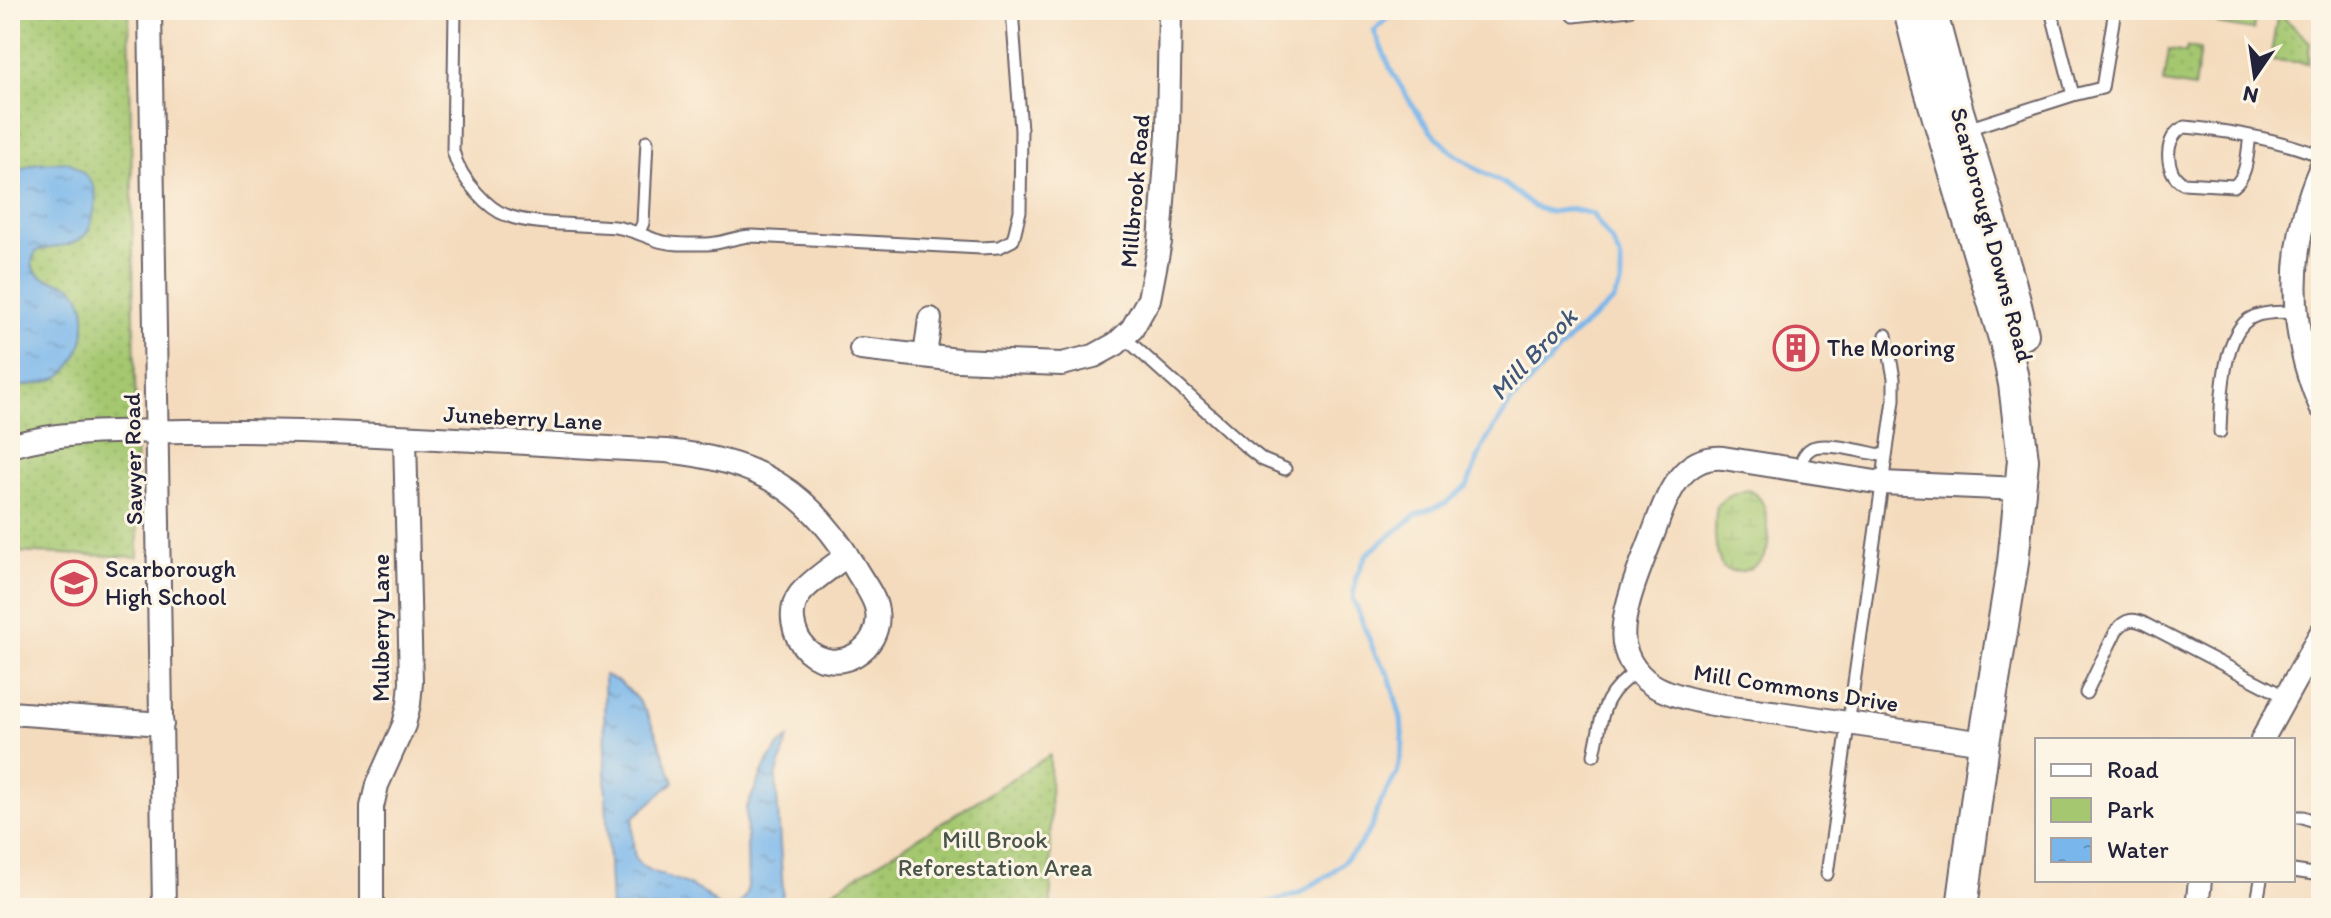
<svg xmlns="http://www.w3.org/2000/svg" width="2331" height="918" viewBox="0 0 2331 918" font-family="Itim,sans-serif">
<style>
.green{fill:url(#green-dots);stroke:#637456;stroke-width:2}
.wetland{fill:url(#wetland-marsh);stroke:#637456;stroke-width:2}
.water{fill:url(#water-ripples);stroke:#4d6c93;stroke-width:2}
.lines{fill:none;stroke-linecap:round;stroke-linejoin:round}
.stream{stroke:#78b6eb;stroke-width:5}
.lane-casing{stroke:#6c6368;stroke-width:15}
.street-casing{stroke:#6c6368;stroke-width:26}
.secondary-casing{stroke:#6c6368;stroke-width:34}
.lane{stroke:#fff;stroke-width:11}
.street{stroke:#fff;stroke-width:22}
.secondary{stroke:#fff;stroke-width:30}
.labels{text-anchor:middle;stroke-width:6;stroke-linejoin:round;paint-order:stroke}
.street-label{font-size:24px;fill:#22223b;stroke:#fcf5e5}
.poi-label{font-size:24px;fill:#22223b;stroke:#fcf5e5;text-anchor:start}
.park-label{font-size:24px;fill:#49544b;stroke:#fcf5e5}
.water-label{font-size:26px;font-style:italic;fill:#405679;stroke:#fcf5e5}
</style>
<defs>
<pattern id="green-dots" width="8" height="8" patternUnits="userSpaceOnUse" patternTransform="scale(2)"><rect width="8" height="8" fill="#a4c770"/><path d="M2 2h.1M6 6h.1" fill="none" stroke="#8dab62" stroke-width="1.8" stroke-linecap="round"/></pattern>
<pattern id="wetland-marsh" width="20" height="14" patternUnits="userSpaceOnUse" patternTransform="scale(2)"><rect width="20" height="14" fill="#a4c770"/><path d="M1 5h8M5 5V1M11 12h8M15 12V8" fill="none" stroke="#8dab62"/></pattern>
<pattern id="water-ripples" width="26" height="14" patternUnits="userSpaceOnUse" patternTransform="scale(2)"><rect width="26" height="14" fill="#78b6eb"/><path d="M2 4q2-2 4 0t4 0M15 11q2-2 4 0t4 0" fill="none" stroke="#6294c0"/></pattern>
</defs>
<rect width="100%" height="100%" fill="#fcf5e5"/>
<filter id="ink" filterUnits="userSpaceOnUse"><feTurbulence type="fractalNoise" baseFrequency=".0125" numOctaves="2"/><feDisplacementMap in="SourceGraphic" scale="16" xChannelSelector="R" yChannelSelector="G"/><feConvolveMatrix kernelMatrix="1 2 1 2 8 2 1 2 1" color-interpolation-filters="sRGB"/></filter>
<filter id="wash" filterUnits="userSpaceOnUse"><feTurbulence type="fractalNoise" baseFrequency=".006" numOctaves="4" result="noise"/><feDisplacementMap in="SourceGraphic" scale="32" xChannelSelector="R" yChannelSelector="G"/><feGaussianBlur stdDeviation="1.8" result="paint"/><feColorMatrix in="noise" values="0 0 0 0 0 0 0 0 0 0 0 0 0 0 0 0 0 1.4 0 .05"/><feComposite in="paint" operator="in"/></filter>
<g filter="url(#wash)">
<rect width="100%" height="100%" fill="#f4dbbd"/>
<path class="green" d="M10 10H129L138 557 10 552Z
M2220 10H2256L2253 30 2217 24Z
M2278 12 2310 42 2308 63 2270 60Z
M2187 47 2200 49 2194 88 2164 83 2169 50 2186 53Z
M1050 755 1051 908H806Z"/>
<path class="wetland" d="M1749 490C1765 497 1766 513 1768 528 1771 548 1766 563 1746 570 1737 573 1730 572 1722 567 1714 549 1714 525 1717 505 1727 496 1736 492 1749 490Z"/>
<path class="water" d="M69 162C95 180 101 190 92 220 89 229 88 235 79 240 66 248 51 246 37 251 31 259 30 267 38 274 47 283 62 280 72 287 97 306 83 362 59 377 44 385 26 384 10 389V173L37 163Z
M604 675C648 691 659 743 674 782L634 817C632 826 632 854 637 861 644 872 677 878 689 885 701 891 711 898 720 908H611L605 776Z
M788 739 776 777 783 893 781 901 775 908H736L745 896 748 887 746 809 765 767 777 748Z"/>
<g class="lines">
<path class="stream" d="M1245 908H1253L1299 893 1330 874 1356 850 1372 827 1377 809 1397 773 1403 745 1401 718 1389 675 1376 656 1353 599 1356 577 1367 554 1416 515 1446 503 1467 486 1483 446 1511 402 1574 334 1613 301 1621 285V260L1613 243 1592 214 1572 209 1550 212 1534 207 1503 183 1475 168 1451 151 1431 131 1411 103 1392 72 1374 31 1395 10"/>
</g>
</g>
<g filter="url(#ink)">
<g class="lines">
<g class="lane-casing">
<path id="lane" d="M455 10 453 151C457 167 466 181 477 193 485 202 494 211 506 215 532 226 585 224 615 227 630 229 642 235 656 240 670 245 689 244 704 244 721 245 735 236 752 236L981 248 999 247 1013 240 1020 211 1021 130 1012 10
M1574 16 1629 10
M2073 95 2102 88 2115 10
M1967 129 2073 95 2051 10
M2250 136C2247 153 2248 175 2234 186L2183 183C2163 173 2164 134 2185 127 2231 131 2278 139 2321 156
M639 232 643 223 647 141
M1125 338 1244 445 1263 460 1285 469
M2220 432C2221 404 2222 330 2253 317 2265 311 2283 313 2296 312
M1799 471C1801 462 1803 453 1812 448 1826 441 1869 453 1885 456
M2086 693 2116 631C2126 618 2134 618 2147 625L2286 697
M1594 755C1603 714 1600 696 1637 671
M2293 817H2303L2321 824
M2293 871 2321 875
M1827 874 1894 400V378L1886 335
M2256 908 2261 880"/>
</g>
<g class="street-casing">
<path id="street" d="M150 10 164 908
M2321 167C2287 244 2287 331 2321 407
M861 349 958 360 1062 364 1094 356 1116 344 1132 329 1149 299 1160 242 1168 133 1170 10
M925 356 930 319
M10 446C67 429 127 432 185 431 344 429 507 443 666 451 756 460 808 488 855 568 862 581 875 596 877 611 883 649 837 677 807 650 793 636 787 611 800 594 812 579 833 567 847 555
M10 713 162 724
M2262 740 2321 633
M1984 743C1916 733 1847 723 1779 713 1742 708 1700 705 1665 691 1646 684 1630 668 1625 648 1616 617 1645 557 1656 526 1667 494 1683 455 1723 458L1882 483 2021 489
M372 908V807L377 785 404 725 409 704 411 682 405 438
M2197 908 2200 880"/>
</g>
<g class="secondary-casing">
<path id="secondary" d="M1909 10 1925 74 2006 345 2014 384 2023 460 2013 563 1984 743 1962 908
M1931 10 1957 108 2011 285 2023 334"/>
</g>
<use href="#lane" class="lane"/>
<use href="#street" class="street"/>
<use href="#secondary" class="secondary"/>
</g>
</g>
<defs>
<g id="building-ring" transform="scale(2.3)"><circle r="9.5" fill="#fcf5e5" stroke="#d1495b" stroke-width="1.5"/><path d="M-4-6H4V6H1V3H-1V6H-4ZM-2.5-4.3h1.7v1.8h-1.7ZM.8-4.3h1.7v1.8H.8ZM-2.5-1h1.7V.8h-1.7ZM.8-1h1.7V.8H.8Z" fill="#d1495b"/></g>
<g id="school-ring" transform="scale(2.3)"><circle r="9.5" fill="#fcf5e5" stroke="#d1495b" stroke-width="1.5"/><path d="M0-5L7-2L0 1L-7-2ZM-4 1L0 2.5L4 1V4Q0 6-4 4Z" fill="#d1495b"/></g>
</defs>
<g fill-rule="evenodd">
<use href="#building-ring" x="1796" y="348"/>
<use href="#school-ring" x="74" y="583"/>
</g>
<g class="labels">
<g class="street-label">
<text transform="translate(1135 191) rotate(-85)" y="8">Millbrook Road</text>
<text transform="translate(1992 235) rotate(75)" y="8">Scarborough Downs Road</text>
<text transform="translate(523 418) rotate(3)" y="8">Juneberry Lane</text>
<text transform="translate(133 459) rotate(-91)" y="8">Sawyer Road</text>
<text transform="translate(381 628) rotate(-90)" y="8">Mulberry Lane</text>
<text transform="translate(1796 688) rotate(9)" y="8">Mill Commons Drive</text>
</g>
<g class="poi-label">
<text x="1827" y="356">The Mooring</text>
<text x="105" y="577">Scarborough<tspan x="105" dy="28">High School</tspan></text>
</g>
<g class="park-label">
<text x="995" y="848">Mill Brook<tspan x="995" dy="28">Reforestation Area</tspan></text>
</g>
<g class="water-label">
<text transform="translate(1533 354) rotate(-47)" y="9">Mill Brook</text>
</g>
</g>
<rect width="2331" height="918" fill="none" stroke="#fcf5e5" stroke-width="40"/>
<rect x="2035" y="738" width="260" height="144" fill="#fcf5e5" stroke="#a5a1a1" stroke-width="2"/>
<rect x="2051" y="764" width="40" height="12" fill="#ffffff" stroke="#a5a1a1" stroke-width="2"/>
<text x="2107" y="778" font-size="24" fill="#22223b">Road</text>
<rect x="2051" y="798" width="40" height="24" fill="#a4c770" stroke="#a5a1a1" stroke-width="2"/>
<text x="2107" y="818" font-size="24" fill="#22223b">Park</text>
<rect x="2051" y="838" width="40" height="24" fill="url(#water-ripples)" stroke="#a5a1a1" stroke-width="2"/>
<text x="2107" y="858" font-size="24" fill="#22223b">Water</text>
<g transform="translate(2255 76) rotate(193)" stroke="#fcf5e5" stroke-width="6" paint-order="stroke">
<path d="M0-6L14 30L0 20L-14 30Z" fill="#22223b"/>
<text y="-12" font-size="22" font-weight="bold" text-anchor="middle" fill="#22223b">N</text>
</g>
</svg>
